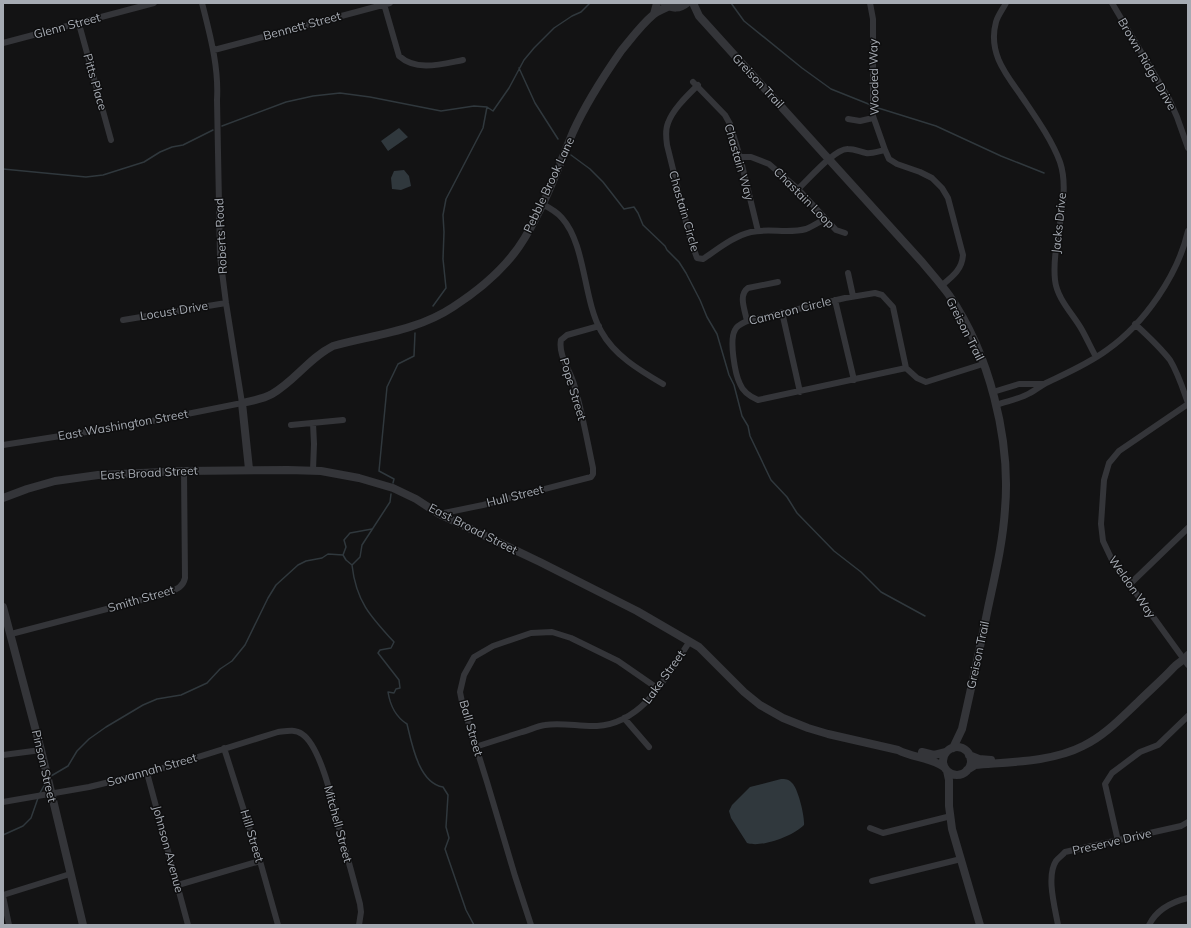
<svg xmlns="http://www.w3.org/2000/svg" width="1191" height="928" viewBox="0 0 1191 928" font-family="Mulish,sans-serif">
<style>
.water{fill:#30383d}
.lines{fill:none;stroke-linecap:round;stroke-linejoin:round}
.stream{stroke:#30383d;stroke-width:1.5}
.minor{stroke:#343539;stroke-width:6}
.tertiary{stroke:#343539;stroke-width:8}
.labels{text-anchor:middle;stroke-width:3;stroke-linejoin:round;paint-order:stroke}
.street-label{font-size:12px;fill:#a6abb3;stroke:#0e0e0f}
</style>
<rect width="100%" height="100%" fill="#131314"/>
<path class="water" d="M399 128 408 137 388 151 381 141Z
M404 170 409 176 411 186 401 190 392 189 391 178 394 171Z
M781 779C785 779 789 779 792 783 798 788 805 817 804 825 793 836 762 848 747 843L731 818 729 811 732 805 750 787Z"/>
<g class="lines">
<path class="stream" d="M731 3 744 21 802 68 831 89 871 105
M519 68 535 103 558 139
M875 107 936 126 1001 156 1044 173
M222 126 286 102 313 96 340 93 370 97 441 111 474 106 487 107 493 111 509 88 524 60 534 48 554 28 572 16 581 12 590 3
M571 155 590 169 603 182 624 209 634 207 638 213 643 225 665 246 667 250 679 262 686 273 700 300 707 317 717 334 729 375 734 385 742 416 748 426 750 436 771 480 787 497 797 513 834 551 861 572 881 592 925 616
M3 169 86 177 103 175 144 162 160 152 172 147 183 145 213 130
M433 306 446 288 443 259 444 232 443 215 446 199 483 128 487 107
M393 483 394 479 379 471 387 387 398 364 414 356 415 333
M391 494 390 502 362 545 360 557 352 565C356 601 370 616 394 642L391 648 380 650 378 653 399 680 400 688 396 689 394 693 388 692C390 705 396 717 407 724 412 745 419 783 443 787L448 795 446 827 449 838 445 849 466 910 474 925
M343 555 346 560 352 565
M51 776 68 766 77 751 89 739 106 727 143 705 157 699 181 695 207 683 220 669 232 661 245 645 268 598 276 585 298 565 306 561 322 558 328 554 343 555 346 547 344 540 350 533 372 529
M40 793 45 784
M3 835 23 826 31 818 38 798"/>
<path class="minor" d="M1006 3C1003 9 998 15 996 22 988 51 1004 72 1020 94 1034 115 1051 138 1060 162 1072 198 1051 242 1055 280 1057 299 1073 314 1082 330 1087 339 1091 348 1096 357
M1112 3 1169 99 1177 117 1188 148
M384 4 399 56C417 72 442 64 463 60
M79 24 111 140
M3 43 154 3
M214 50 390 3
M693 82 725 115 730 124 740 157 758 231
M698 85C687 96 673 109 668 123 665 130 666 138 667 145L690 238 697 258 703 259C718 249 734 236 751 232 769 228 789 234 806 229 813 226 819 222 825 219
M848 119 860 121 873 118
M885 150 889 159 897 164 920 172 932 178 942 188 948 198 963 255C962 270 952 277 941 286
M740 157H751L769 164 798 189 836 230 845 233
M798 189C808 180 835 148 848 149 855 149 860 152 866 153 872 154 879 151 885 150L873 116V19L870 3
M542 204C550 208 557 212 562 218 586 245 583 299 601 331 614 355 639 370 663 384
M848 273 853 296
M835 300 854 380
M782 312 800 392
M123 320 226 303
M747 321C745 310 738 295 748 288L778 282
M1135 324C1148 336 1160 347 1170 360 1178 373 1183 389 1188 403
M906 368 758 400C751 397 743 392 740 384 735 374 729 340 735 330 737 325 743 323 747 321L845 298 875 293 882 295 893 307 906 368 917 378 926 382 983 364
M993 392 1019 384H1044
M1188 404 1119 451 1109 463 1104 480 1101 524 1103 541 1112 560 1188 665
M996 405C1007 401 1020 399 1030 393 1036 390 1040 386 1046 383 1067 373 1088 364 1107 350 1144 324 1178 275 1188 231
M313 423 314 444 313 470
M291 425 343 420
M3 445 137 424 242 403 226 303 220 256 217 100C219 67 210 35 202 3
M439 514 483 505 591 477 593 474V468C587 440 582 411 574 384 570 370 558 355 561 340L567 335 599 326
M1129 585 1188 528
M11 634 168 593C177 589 183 587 185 578L184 471
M624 718 649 747
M475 747C491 742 506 737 522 732 530 730 537 726 545 725 562 722 580 727 597 726 644 723 667 675 690 641
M224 748 260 861 278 925
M3 755 41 750
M147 773 188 925
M3 802 89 787 147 773 278 732C287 731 295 729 302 734 322 747 335 812 341 836 348 858 354 881 360 904L361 912 359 925
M870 828 883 833 951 816
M1118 841 1105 784 1112 773 1140 752 1158 745 1188 716
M872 881 961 859
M178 885 260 861
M3 895 70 874
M3 896 9 925
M531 925 515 876 487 782 462 702 460 692 464 675 474 657 493 646 531 633 552 632 571 638 618 661 657 688
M1058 925C1055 908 1046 876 1056 861 1058 858 1063 855 1065 852L1181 826 1188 822
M1149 925C1157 909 1171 902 1188 898"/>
<path class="tertiary" d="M693 3 699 16 922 262C931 273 941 284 949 295 989 353 1011 439 1005 509 1003 542 995 575 988 608 980 648 971 689 962 729L953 748
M665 4C672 9 680 9 687 3
M654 14 657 3
M249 469 242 403C252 401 263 399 272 394 295 381 309 358 333 346 373 335 417 331 453 307 481 289 507 267 524 239 545 205 558 168 573 132 586 103 603 77 621 51 631 39 641 25 653 15 657 11 664 9 669 6
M3 498 27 489 55 481 98 475 184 471 288 470 321 471 359 478 393 488 416 499 439 514 540 562 637 611 699 647 744 692 760 705 783 718 808 728 828 734 898 750C913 758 930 757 944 767
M3 607 41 750 83 925
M943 761a14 14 0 1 1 28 0a14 14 0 1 1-28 0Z
M922 752 934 755 946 752
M969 755 979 759 991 760
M967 770 975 765C1009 762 1052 762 1083 746 1104 736 1120 719 1137 703 1149 691 1162 680 1174 667 1178 663 1184 660 1188 655
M947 771 949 780V806L952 829 980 925"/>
</g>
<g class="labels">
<g class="street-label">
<text transform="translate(67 26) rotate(-15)" y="4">Glenn Street</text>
<text transform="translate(302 26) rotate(-15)" y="4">Bennett Street</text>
<text transform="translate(1147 64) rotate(60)" y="4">Brown Ridge Drive</text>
<text transform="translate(874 77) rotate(-91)" y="4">Wooded Way</text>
<text transform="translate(758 81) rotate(47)" y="4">Greison Trail</text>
<text transform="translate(95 82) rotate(74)" y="4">Pitts Place</text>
<text transform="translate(739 162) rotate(74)" y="4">Chastain Way</text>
<text transform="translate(549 185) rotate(-65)" y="4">Pebble Brook Lane</text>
<text transform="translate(804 198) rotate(45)" y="4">Chastain Loop</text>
<text transform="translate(684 211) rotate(74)" y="4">Chastain Circle</text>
<text transform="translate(1059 223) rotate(-84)" y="4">Jacks Drive</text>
<text transform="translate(221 236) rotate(-93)" y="4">Roberts Road</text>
<text transform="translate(174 311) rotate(-9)" y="4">Locust Drive</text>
<text transform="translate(790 311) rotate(-14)" y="4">Cameron Circle</text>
<text transform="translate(965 329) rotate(63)" y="4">Greison Trail</text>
<text transform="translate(573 389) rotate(73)" y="4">Pope Street</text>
<text transform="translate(123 425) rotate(-10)" y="4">East Washington Street</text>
<text transform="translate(149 473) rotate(-3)" y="4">East Broad Street</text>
<text transform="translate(515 496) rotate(-14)" y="4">Hull Street</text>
<text transform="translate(473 529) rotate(27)" y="4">East Broad Street</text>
<text transform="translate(1132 587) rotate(55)" y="4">Weldon Way</text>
<text transform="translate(141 599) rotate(-16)" y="4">Smith Street</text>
<text transform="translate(978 655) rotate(-78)" y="4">Greison Trail</text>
<text transform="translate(664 677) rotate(-54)" y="4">Lake Street</text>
<text transform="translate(471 728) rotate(74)" y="4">Ball Street</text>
<text transform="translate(44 766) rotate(77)" y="4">Pinson Street</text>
<text transform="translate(152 770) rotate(-16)" y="4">Savannah Street</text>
<text transform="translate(338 824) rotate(75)" y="4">Mitchell Street</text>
<text transform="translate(252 836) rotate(73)" y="4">Hill Street</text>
<text transform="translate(1112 842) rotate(-13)" y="4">Preserve Drive</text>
<text transform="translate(168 849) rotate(75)" y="4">Johnson Avenue</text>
</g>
</g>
<rect width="1191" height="928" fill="none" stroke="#a6abb3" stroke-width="8"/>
</svg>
